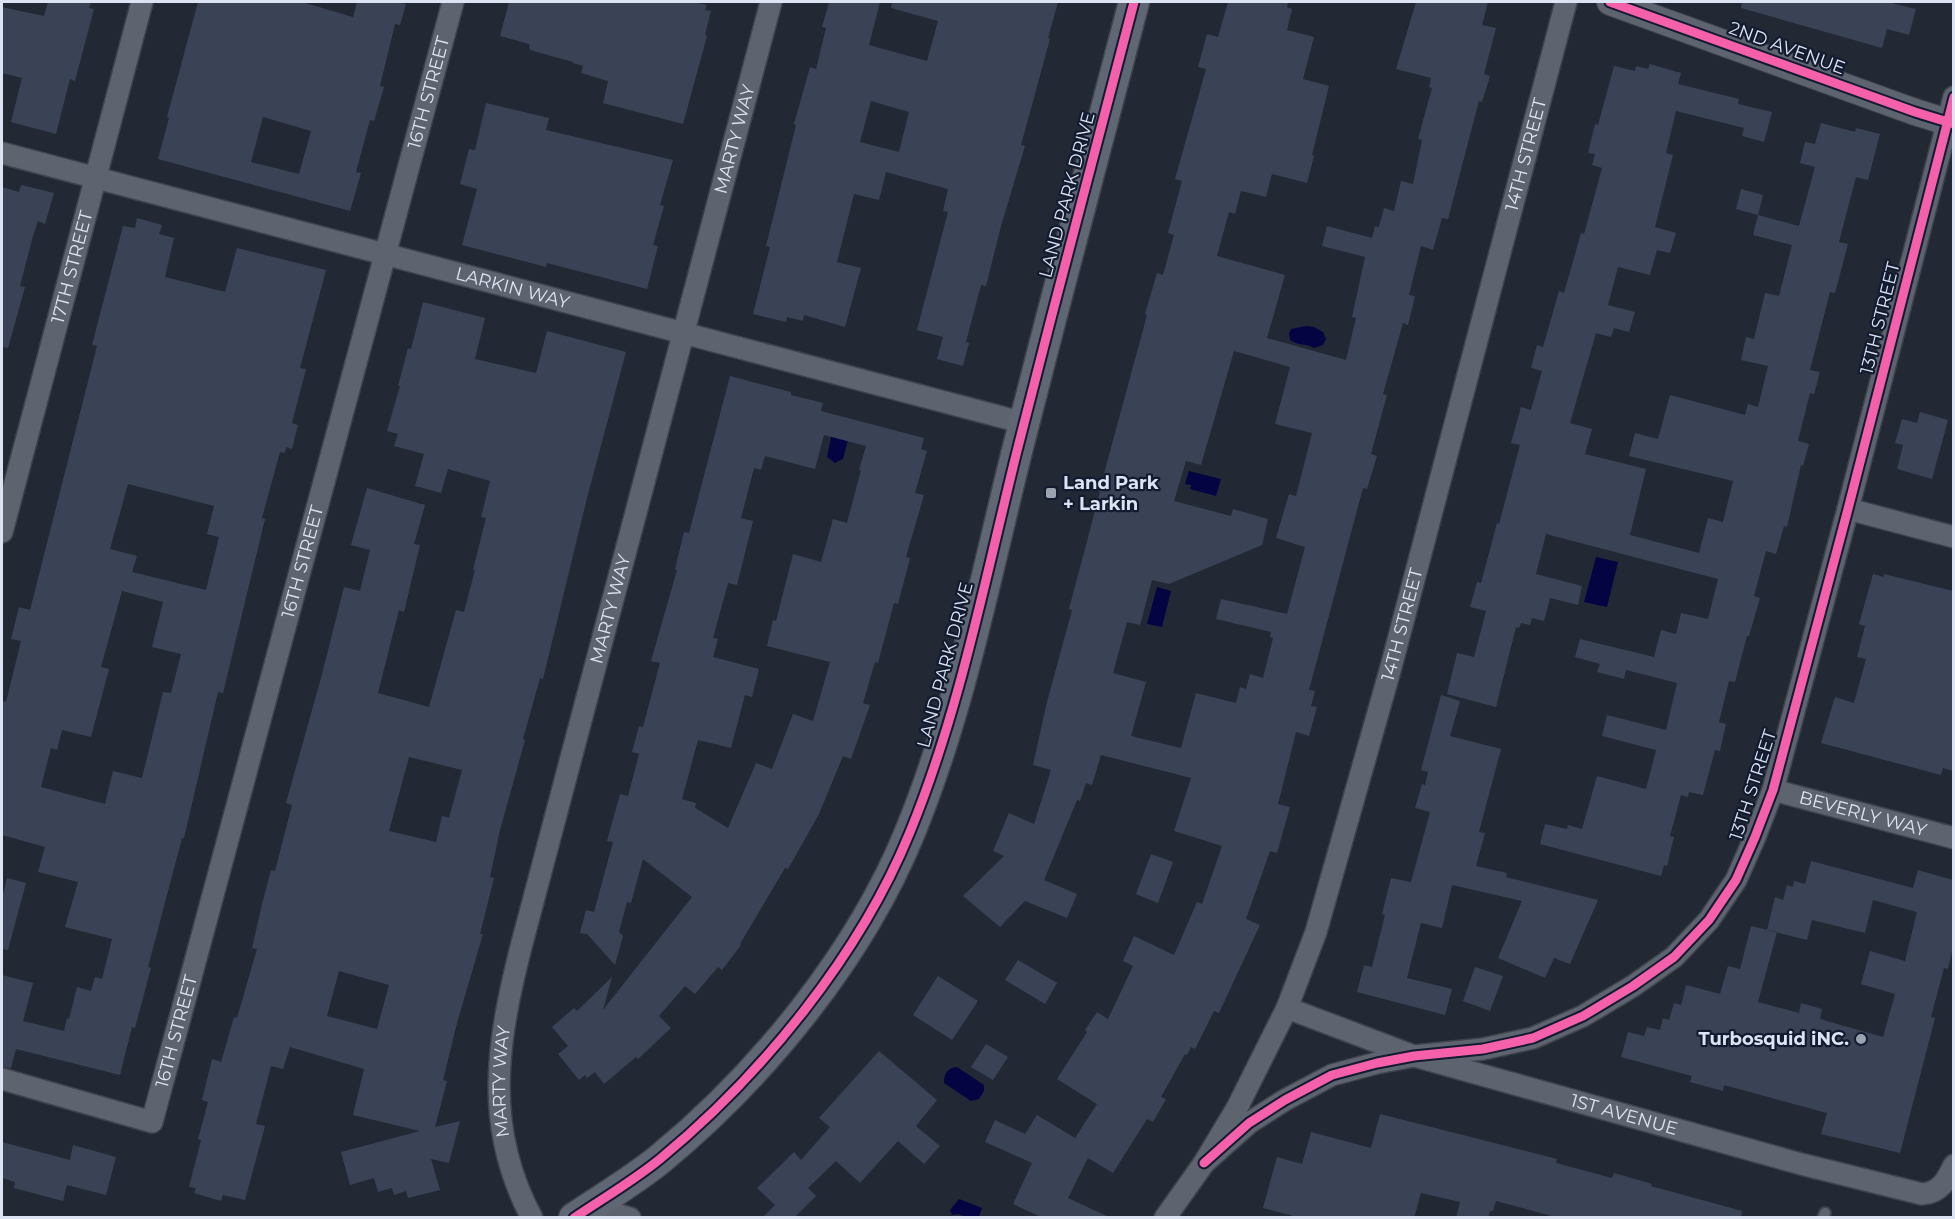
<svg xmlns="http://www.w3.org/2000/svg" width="1955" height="1219" viewBox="0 0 1955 1219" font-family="Montserrat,sans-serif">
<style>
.water{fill:#040442}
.building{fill:#3a4356;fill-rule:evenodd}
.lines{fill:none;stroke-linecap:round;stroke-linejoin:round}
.service-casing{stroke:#3e434d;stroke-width:14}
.minor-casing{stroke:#3e434d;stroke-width:24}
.tertiary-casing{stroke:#3e434d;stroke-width:28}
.secondary-casing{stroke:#3e434d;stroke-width:33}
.service{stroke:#5e646f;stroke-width:10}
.minor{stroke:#5e646f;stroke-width:21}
.tertiary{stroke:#5e646f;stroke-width:26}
.secondary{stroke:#5f6674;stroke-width:30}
.cycleway-casing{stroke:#121b30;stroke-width:13}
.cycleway{stroke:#f560ab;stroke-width:9}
.poi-dot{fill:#9ba2b0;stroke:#121b30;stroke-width:2}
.labels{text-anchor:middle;stroke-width:4.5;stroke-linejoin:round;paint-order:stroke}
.street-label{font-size:18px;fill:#dce3f2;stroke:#121b30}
.poi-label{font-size:18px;font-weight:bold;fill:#dce3f2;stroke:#121b30;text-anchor:start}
</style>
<rect width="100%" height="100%" fill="#222834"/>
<path class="water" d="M1306 326 1314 327 1323 332 1326 339 1323 345 1314 348C1306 343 1297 346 1290 340L1289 334 1291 329Z
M834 423 851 428 843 459 835 463 827 457Z
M1189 471 1221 479 1216 496 1190 489 1191 485 1185 484Z
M1596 557 1618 562 1607 607 1584 602Z
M1157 587 1171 591 1162 627 1147 624Z
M957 1067 984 1085V1091L979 1099 971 1101 944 1083C944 1074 947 1068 957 1067Z
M959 1199 982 1208 979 1217H967L958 1214 952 1215 950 1210Z"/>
<path class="building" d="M48 2H91L89 8 94 9 75 81 70 79 56 134 11 122 22 78 2 73V7L44 16Z
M198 2H302L353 17 357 2H394L406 4 400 25 395 24 380 86 384 87 374 121 370 120 356 172 361 173 350 211 158 159 169 118 167 117ZM263 117 311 131 299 174 251 162Z
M509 2H693L707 5 705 10 711 11 705 35 707 36 683 124 603 103 608 81 581 73 583 66 573 63V62L530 50 529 44 500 36Z
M829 2H880L869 45 927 61 938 21 891 8 892 2H1058L1048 38 1050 39 1021 145 1025 146 1001 226 986 286 981 285 966 342 969 343 963 366 937 359 943 337 917 330 948 212 943 211 948 189 886 172 879 200 854 194 837 262 861 268 845 327 804 315 803 321 787 317 786 322 753 314 770 247 766 246 796 125 794 124 810 67 816 69 826 28 822 27ZM871 101 909 112 899 152 860 142Z
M1228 2H1288L1287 7 1292 9 1287 30 1314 37 1303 79 1329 86 1312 155 1314 156 1307 183 1272 174 1266 197 1241 191 1235 214 1229 212 1217 256 1285 275 1267 338 1346 360 1356 318 1352 317 1365 257 1322 246 1327 226 1372 238 1375 226 1379 227 1384 208 1394 211 1401 181 1413 184 1422 140 1418 139 1432 88 1429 87 1431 78 1396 69 1416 2H1488L1482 25 1496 28 1484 74 1490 76 1482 102 1479 101 1448 219 1442 218 1433 250 1421 246 1409 295 1415 296 1408 325 1403 323 1383 394 1387 395 1371 454 1377 456 1367 489 1363 488 1309 690 1315 691 1311 706 1317 707 1309 736 1296 732 1278 804 1290 807 1277 853 1270 851 1246 919 1260 925 1219 1013 1214 1011 1195 1049 1191 1047 1187 1055 1185 1054 1161 1097 1166 1099 1153 1122 1147 1119 1113 1173 1088 1158 1068 1198 1111 1218H1043L1013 1204 1032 1163 985 1142 995 1120 1025 1134 1037 1115 1075 1138 1097 1104 1057 1079 1087 1032 1085 1030 1097 1012 1108 1019 1133 966 1123 961 1134 936 1174 955 1197 902 1202 904 1222 846 1174 831 1191 778 1101 755 1092 785 1086 783 1080 801 1077 800 1044 880 1077 894 1067 918 1025 901 1000 927 963 896 1004 856 993 851 1009 813 1034 824 1051 770 1033 765 1047 702 1072 610 1069 609 1100 492H1099L1147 315 1145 314 1157 273 1163 275 1174 235 1168 233 1182 181 1175 179 1206 69 1198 67 1207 34 1218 37ZM1234 351 1290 367 1275 424 1312 433 1296 496 1289 494 1276 538 1305 547 1287 614 1221 599 1216 619 1271 632 1270 637 1273 638 1263 678 1250 674 1246 689 1240 687 1236 703 1196 693 1181 748 1131 736 1146 682 1113 673 1127 622 1140 625 1152 580 1169 584 1262 545 1268 519 1233 509 1231 516 1174 501 1186 461 1201 465Z
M1742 2H1887L1916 9 1909 35 1887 29 1882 48 1741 8Z
M1650 64 1681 73 1678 84 1739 99 1738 104 1772 112 1764 142 1742 136 1744 128 1676 111 1666 153 1673 155 1655 227 1676 233 1670 253 1657 250 1650 275 1618 267 1608 305 1635 312 1629 332 1614 328 1611 337 1596 333 1570 423 1592 429 1585 454 1646 469 1630 535 1699 553 1708 518 1723 522 1733 481 1629 456 1635 433 1658 439 1670 395 1745 415 1748 404 1758 407 1768 366 1741 360 1746 337 1754 339 1765 293 1779 296 1792 245 1753 235 1758 215 1799 226 1815 167 1800 163 1805 142 1815 144 1821 123 1855 132 1856 128 1880 134 1868 180 1856 177 1839 242 1848 244 1835 293 1830 292 1810 370 1820 372 1814 394 1810 393 1798 441 1809 444 1803 466 1801 465 1787 527 1784 526 1776 554 1766 551 1754 596 1760 598 1749 636H1747L1735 682 1729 681 1719 722 1726 724 1720 751 1715 750 1703 795 1689 792 1688 797 1681 795 1670 836 1674 837 1667 866 1664 865 1661 876 1540 844 1545 824 1567 829 1568 825 1582 829 1597 776 1646 789 1656 750 1602 736 1607 715 1666 730 1677 683 1626 670 1624 679 1597 672 1600 664 1575 657 1580 639 1654 657 1661 630 1676 634 1681 613 1708 619 1718 579 1546 534 1536 574 1582 586 1578 605 1550 598 1544 621 1532 618 1530 625 1521 623 1519 628 1516 627 1496 707 1447 694 1457 653 1474 657 1486 611 1470 607 1477 582 1481 583 1497 523 1499 524 1520 445 1511 443 1521 407 1531 410 1542 371 1531 368 1537 345 1543 347 1559 291 1564 293 1581 233 1584 234 1602 168 1592 165 1595 154 1588 153 1595 124 1598 125 1614 66 1635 71 1636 66 1648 69Z
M486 103 549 118 546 130 673 160 660 205 664 206 653 245 658 246 647 289 547 263 546 267 462 245 477 189 460 184 469 149 475 150Z
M21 185 54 193 45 224 38 221 33 236 20 286 25 287 8 348 2 347V187L19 192Z
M1741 189 1763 195 1758 215 1736 209Z
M137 218 162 225 159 234 174 238 165 277 225 292 237 248 326 270 300 368 306 369 292 423 298 425 292 449 286 447 285 453 280 452 262 518 265 519 223 693 218 692 184 838H182L148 967 151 968 135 1028 132 1027 120 1075 16 1049 11 1068 2 1067V975L33 983 23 1021 64 1031 67 1018 69 1019 77 987 91 991 95 977 102 979 112 939 65 927 78 882 38 872 45 847 2 835V701L6 702 21 641 11 639 19 607 30 610 97 346 92 345 123 226 135 228ZM128 484 214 506 207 534 219 537 206 590 132 572 137 556 110 549ZM122 591 163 602 152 647 181 654 171 693 163 692 142 778 113 771 105 804 41 787 51 748 57 750 62 730 91 737 109 669 101 667Z
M423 302 485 318 475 359 536 373 547 331 626 352 587 498 543 679 540 678 523 739 525 740 500 830 490 877 494 878 480 934H483L457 1023 443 1080 447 1081 435 1127 460 1121 449 1163 431 1159 440 1190 408 1198 406 1191 394 1195 392 1188 378 1192 374 1178 350 1185 341 1152 420 1131 353 1115 364 1069 290 1047 283 1069 271 1066 256 1124 265 1126 245 1200 223 1195 221 1201 194 1193 196 1188 189 1187 201 1140 198 1139 208 1102 202 1100 212 1059 221 1062 234 1017 237 1018 257 949 252 948 262 904 271 870 275 871 292 805 286 803 321 678 344 587 360 591 370 550 351 545 367 488 425 505 414 544 420 545 404 612 399 610 378 693 429 707 456 610 464 612 475 570H473L486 518 481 517 490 481 448 469 441 493 415 486 424 454 394 446 398 434 387 431 400 386H398L408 348 411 349ZM409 757 462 770 449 818 442 816 436 842 389 831ZM339 971 389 985 377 1029 327 1016Z
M730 376 791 392V395L823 403 821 411 924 438 921 449 927 451 915 493 924 495 906 557 910 558 898 604 894 603 878 663 875 662 863 703 870 705 851 759 843 756 819 814 788 869 785 868 740 944 741 945 722 970 718 967 695 994 685 986 659 1016 671 1028 638 1059 636 1057 604 1084 595 1072 587 1078 585 1075 579 1080 558 1054 568 1046 552 1027 574 1008 577 1011 612 977 603 1010 692 897 643 859 631 903 627 902 619 932 623 936 615 965 587 934 580 933 586 910 594 912 613 842 607 841 620 794 628 796 639 754 632 752 639 726 643 727 660 663 651 661 677 570 675 569 684 532 689 533ZM824 435 866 446 859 470H861L847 523 833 519 821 562 793 554 776 621 773 620 767 646 830 662 813 721 793 714 772 769 756 763 728 828 695 808 696 803 682 799 698 740 731 748 745 695 752 697 759 669 713 657 718 639 713 638 728 583 737 585 753 521 741 518 754 468 761 470 765 456 815 469Z
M1920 412 1948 420 1932 479 1897 469 1903 445 1895 443 1902 419 1917 423Z
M1873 574 1884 577V574L1953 591V771L1943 768 1941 775 1821 743 1835 697 1854 703 1866 659 1857 657 1865 626 1859 624Z
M1441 695 1460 701 1450 736 1501 749 1479 832 1485 833 1476 866 1507 873 1506 877 1598 900 1570 964 1554 958 1545 978 1498 958 1522 901 1452 885 1442 928 1421 923 1407 978 1452 989 1445 1015 1357 992 1364 965 1372 967 1385 915 1382 914 1391 878 1411 882 1430 812 1415 808 1422 784 1425 785 1428 772 1421 770Z
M1151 854 1173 862 1158 903 1136 894Z
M1811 861 1913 888 1918 870 1953 880V947L1948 969 1944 968 1931 1017 1935 1018 1900 1153 1821 1134 1827 1113 1724 1085 1723 1091 1690 1082 1692 1076 1621 1057 1628 1032 1644 1036 1647 1027 1660 1030 1663 1018 1669 1020 1674 1003 1681 1005 1686 985 1720 994 1728 966 1740 969 1751 926 1777 932 1758 1002 1799 1013 1801 1003 1822 1009 1820 1019 1883 1037 1895 994 1861 984 1870 951 1905 961 1917 912 1873 900 1865 933 1812 920 1807 940 1767 930 1775 897 1783 900 1787 885 1793 887 1794 881 1805 884Z
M7 878 26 883 8 950 2 949V898Z
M1018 960 1057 983 1045 1004 1005 980Z
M1475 967 1503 976 1490 1011 1463 1001Z
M938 976 978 1001 952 1040 913 1015Z
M986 1044 1008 1057 993 1080 971 1067Z
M879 1051 937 1100 916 1126 940 1146 924 1164 898 1141 860 1183 836 1161 808 1188 816 1196 794 1218H762L775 1205 757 1188 794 1152 801 1160 830 1127 819 1118Z
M1380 1114 1557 1159 1556 1163 1612 1178 1614 1173 1652 1184 1651 1186 1742 1211 1741 1218H1559L1496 1201 1493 1211H1490L1488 1218H1456L1460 1202 1421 1193 1414 1218H1301L1263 1208 1277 1157 1302 1164 1311 1132 1371 1148Z
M2 1142 70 1160 73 1145 116 1157 106 1195 67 1185 63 1201 14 1188 15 1182 2 1178Z"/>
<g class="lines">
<g class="service-casing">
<path id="service" d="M1823 1218 1825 1213"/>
</g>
<g class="minor-casing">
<g id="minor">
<path id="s1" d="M2 153 1024 423"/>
<path d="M1848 509 1954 537"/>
<path id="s2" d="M2 532 142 2"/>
<path id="s3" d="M1773 790 1954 838"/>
<path id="s4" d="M1287 1008 1414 1056 1801 1164 1922 1194C1940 1193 1947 1180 1954 1165"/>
<path id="s5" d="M2 1079 152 1122 453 2"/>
<path d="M1204 1163 1249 1123 1285 1100 1332 1075 1377 1063 1414 1056 1483 1049 1533 1038 1583 1016 1633 986 1674 957 1709 920 1736 880 1755 837 1773 790 1848 509 1954 97"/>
<path d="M591 1207 630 1218"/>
<path id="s6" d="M532 1218C483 1127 497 1042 521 947L771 2"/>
<path id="s7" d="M1165 1218 1204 1163 1237 1108 1287 1008 1316 932 1391 667 1566 2"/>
</g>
</g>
<g class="tertiary-casing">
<path id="tertiary" d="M1610 2 1915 112 1954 124"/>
</g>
<g class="secondary-casing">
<path id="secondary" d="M574 1218C602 1199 633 1181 660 1159 762 1075 860 955 910 832 960 710 985 579 1017 451 1055 301 1095 151 1134 2"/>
</g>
<use href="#service" class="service"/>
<use href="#minor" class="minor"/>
<use href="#tertiary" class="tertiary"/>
<use href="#secondary" class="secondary"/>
<g class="cycleway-casing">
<path id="cycleway" d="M1610 2 1915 112 1954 124
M1204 1163 1249 1123 1285 1100 1332 1075 1377 1063 1414 1056 1483 1049 1533 1038 1583 1016 1633 986 1674 957 1709 920 1736 880 1755 837 1773 790 1848 509 1954 97
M574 1218C602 1199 633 1181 660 1159 762 1075 860 955 910 832 960 710 985 579 1017 451 1055 301 1095 151 1134 2"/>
</g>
<use href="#cycleway" class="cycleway"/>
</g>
<g class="poi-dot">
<rect x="1045" y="487" width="12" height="12" rx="3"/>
<circle cx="1861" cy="1039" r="6"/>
</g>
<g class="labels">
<g class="street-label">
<text transform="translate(1787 48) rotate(20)" y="6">2ND AVENUE</text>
<text dy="6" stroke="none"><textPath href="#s5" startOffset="1222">16TH STREET</textPath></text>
<text dy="6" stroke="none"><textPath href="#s6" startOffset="1114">MARTY WAY</textPath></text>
<text dy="6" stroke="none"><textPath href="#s7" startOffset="1130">14TH STREET</textPath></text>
<text transform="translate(1067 195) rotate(-75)" y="6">LAND PARK DRIVE</text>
<text dy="6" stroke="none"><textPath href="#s2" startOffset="274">17TH STREET</textPath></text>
<text dy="6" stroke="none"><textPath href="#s1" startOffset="528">LARKIN WAY</textPath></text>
<text transform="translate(1880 318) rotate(-76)" y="6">13TH STREET</text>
<text dy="6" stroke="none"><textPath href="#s5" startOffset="736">16TH STREET</textPath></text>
<text dy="6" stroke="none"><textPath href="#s6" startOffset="628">MARTY WAY</textPath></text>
<text dy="6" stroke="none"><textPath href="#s7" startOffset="644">14TH STREET</textPath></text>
<text transform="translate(945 665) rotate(-75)" y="6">LAND PARK DRIVE</text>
<text transform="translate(1753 785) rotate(-72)" y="6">13TH STREET</text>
<text dy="6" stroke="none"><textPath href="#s3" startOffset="93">BEVERLY WAY</textPath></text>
<text dy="6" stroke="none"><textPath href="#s5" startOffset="250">16TH STREET</textPath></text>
<text dy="6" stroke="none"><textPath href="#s6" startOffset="142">MARTY WAY</textPath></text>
<text dy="6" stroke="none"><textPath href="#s4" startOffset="354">1ST AVENUE</textPath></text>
</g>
<g class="poi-label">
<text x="1063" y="489">Land Park<tspan x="1063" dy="21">+ Larkin</tspan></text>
<text x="1849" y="1045" text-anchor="end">Turbosquid iNC.</text>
</g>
</g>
<rect width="1955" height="1219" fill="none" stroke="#dce3f2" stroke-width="6"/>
</svg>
